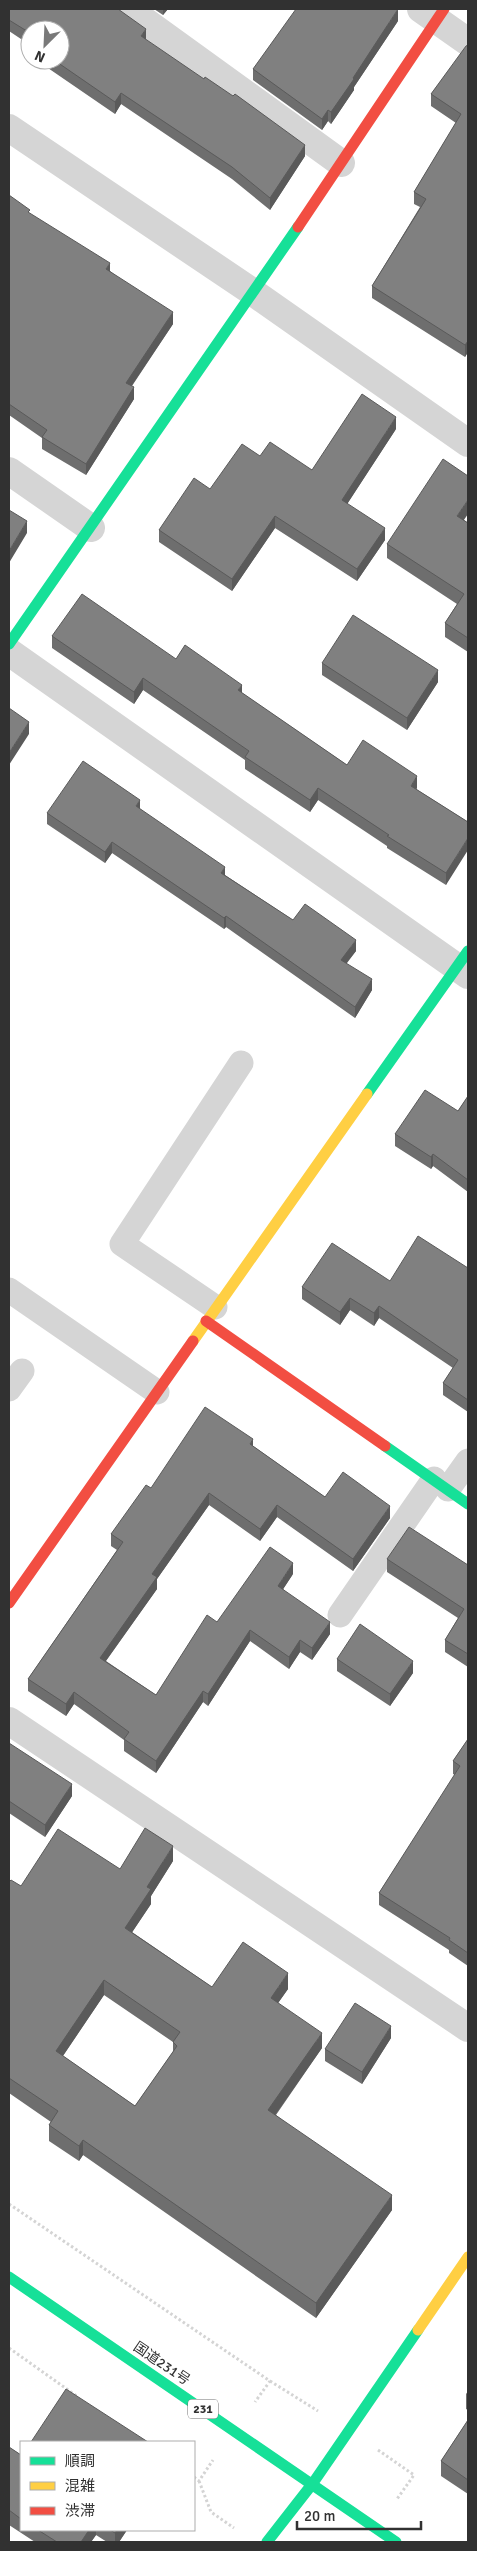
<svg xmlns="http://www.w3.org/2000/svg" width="477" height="2551" viewBox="0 0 477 2551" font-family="Signika,'Noto Sans JP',sans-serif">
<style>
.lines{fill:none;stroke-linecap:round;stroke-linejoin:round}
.path{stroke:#d4d4d4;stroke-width:3;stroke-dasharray:2.5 2.5;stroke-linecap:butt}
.lane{stroke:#d5d5d5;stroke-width:25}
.street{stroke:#d5d5d5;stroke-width:28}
.fast{stroke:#16e098;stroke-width:11}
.slow{stroke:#ffcf43;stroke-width:11}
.jam{stroke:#f24e42;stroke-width:11}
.wall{fill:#6e6e6e;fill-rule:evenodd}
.shaded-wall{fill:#5a5a5a}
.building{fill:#808080;stroke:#5a5a5a;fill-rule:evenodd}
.labels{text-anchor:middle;stroke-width:5;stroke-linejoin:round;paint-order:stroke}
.shield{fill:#fff;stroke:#6f6f6f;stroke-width:1}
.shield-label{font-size:12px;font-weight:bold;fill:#313131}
.street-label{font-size:14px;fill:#313131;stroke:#fff}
</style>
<rect width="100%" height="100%" fill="#fff"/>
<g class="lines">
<path class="path" d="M9 2204 270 2381 255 2402
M9 2348 78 2397
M270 2381 318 2411
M378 2450 414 2475 397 2499
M194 2477 199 2481 213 2460
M199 2481 211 2512 234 2528"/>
<path class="lane" d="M9 1290 157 1392
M215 1307 122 1244 241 1063
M9 1389 22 1371
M448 1489 468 1461
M340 1615 434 1479"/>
<path class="street" d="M128 9 341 163
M421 9 468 42
M9 128 254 293 468 443
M9 471 91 528
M9 652 468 975
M9 1721 468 2028"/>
<path class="fast" d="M9 644 298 227
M367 1094 468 951
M385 1446 468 1504
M9 2277 396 2542
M267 2542 313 2483 418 2330"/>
<path class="slow" d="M193 1341 367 1094
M418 2330 468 2257"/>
<path class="jam" d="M298 227 444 9
M206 1321 385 1446
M9 1603 193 1341"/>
</g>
<path class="wall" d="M9 9 146 40 305 156 270 210 232 179 121 104 115 114 45 66V60H60V30H30V45L9 31Z
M154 9H168L163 15Z
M398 21 354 87V90L331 124 328 121 322 130 253 80V69Z
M468 45V352L465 357 372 298V286L420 207 414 204V192L456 123 431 106V94Z
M9 195 30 214 110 271 173 324 132 386 134 399 86 475 42 449V438L9 415Z
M396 429 347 504 385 540 357 581 275 528 232 591 159 542V530L210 489 260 456 312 470Z
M464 520 468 523V652L445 637V623L457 604 387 558V544Z
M52 636 176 659 242 693 347 765 417 788 416 789 468 822 446 885 387 848V846L318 800 310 812 245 769V760L143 690 134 704 52 648Z
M322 663 438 682 407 730 322 675Z
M140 809 225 875 293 920 356 951 346 963 372 990 355 1018 226 927 224 929 112 853 105 863 47 824V813Z
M468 1096V1192L433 1166 431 1169 395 1146V1134L458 1111Z
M468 1268V1412L443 1395V1383L453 1368 379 1318 374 1326 350 1310 340 1325 302 1299V1287L390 1281Z
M253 1446 325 1497 390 1518 353 1571 277 1517 260 1541 209 1505 157 1579V1589L106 1661 156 1695 217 1622 293 1574 283 1589 330 1634 312 1660 300 1652 289 1669 250 1641 208 1706 203 1702 156 1773 124 1751V1740L74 1704 66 1716 28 1691V1679L117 1550 111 1546V1534L151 1488Z
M387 1559 468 1565V1667L445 1652V1640L458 1618 387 1572Z
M337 1659 413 1673 390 1706 337 1671Z
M468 1739V1966L449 1953V1950L379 1905V1893L455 1775 453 1774V1761Z
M9 1743 72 1796 45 1837 9 1813Z
M173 1861 151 1896V1904L132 1932 212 1987 288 1989 278 2003 322 2048 276 2115 392 2210 316 2318 83 2155 79 2161 49 2141V2125L51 2122 9 2093V1882L21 1886 120 1869ZM104 1995 173 2042V2052L135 2106 63 2056Z
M391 2038 362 2084 325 2061V2049Z
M468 2391V2410L466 2409V2394Z
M468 2420V2494L441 2476V2461Z
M9 2447 21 2455V2530H127L119 2542H107L96 2535 91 2542H35L9 2525Z"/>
<path class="shaded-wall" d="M163 9H168L163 15Z
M398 9V21L354 87V90L331 124V112L353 78Z
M146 29V41L141 36Z
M121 93V104L115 114V102Z
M328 110V121L322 130V119Z
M305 145V156L270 210V198Z
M110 263V275L106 269Z
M173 312V324L126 394V383Z
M468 341V352L465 357V345Z
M134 387V399L86 475V464Z
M396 417V429L342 512V500Z
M468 500V514L457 530V516Z
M275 516V528L232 591V579Z
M27 521V533L9 563V551Z
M385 528V540L357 581V569Z
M438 670V682L407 730V718Z
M143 678V690L134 704V692Z
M242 685V697L238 690Z
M29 722V734L9 765V753Z
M417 776V788L411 798V786Z
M318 788V800L310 812V800Z
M140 800V811L136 806Z
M468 838V850L446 885V873Z
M112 842V853L105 863V852Z
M225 867V878L221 873Z
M226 916V927L224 929V918Z
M356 940V951L341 971V960Z
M372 979V990L355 1018V1007Z
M433 1154V1166L431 1169V1157Z
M350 1298V1310L340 1325V1312Z
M379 1306V1318L374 1326V1313Z
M253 1439V1451L250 1444Z
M209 1493V1505L157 1579V1589L100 1669V1658L152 1574Z
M277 1505V1517L260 1541V1529Z
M390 1506V1518L353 1571V1559Z
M293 1563V1574L278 1597V1586Z
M330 1622V1634L312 1660V1648Z
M250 1630V1641L208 1706V1694Z
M300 1640V1652L289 1669V1657Z
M413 1661V1673L390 1706V1694Z
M203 1691V1702L156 1773V1761Z
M74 1692V1704L66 1716V1704Z
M72 1784V1796L45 1837V1825Z
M173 1846V1861L151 1896V1904L125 1943V1928L147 1887Z
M288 1973V1989L271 2013V1998Z
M104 1980V1995L56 2066V2051Z
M391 2026V2038L362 2084V2072Z
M322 2033V2048L268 2125V2110Z
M83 2140V2155L79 2161V2146Z
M392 2195V2210L316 2318V2303Z
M89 2530H96V2535L91 2542H81Z
M117 2530H127L119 2542H115V2533Z"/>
<path class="building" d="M9 9H118L146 29 141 36 204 79 205 77 233 96 235 94 305 145 270 198 232 167 121 93 115 102 54 60H60V30H30V33L9 20Z
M296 9H398L353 78 354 79 331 112 328 110 322 119 253 69Z
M468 45V341L465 345 372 286 426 199 414 192 461 114 431 94 466 46Z
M9 195 30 210 28 212 110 263 106 269 173 312 126 383 134 387 86 464 42 437 47 430 9 404Z
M362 394 396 417 342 500 385 528 357 569 275 516 232 579 159 530 194 478 210 489 242 444 260 456 270 442 312 470Z
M443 459 468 476V500L457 516 468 523V638L445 623 464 594 387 544Z
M9 510 27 521 9 551Z
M82 594 176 659 185 645 242 685 238 690 347 765 363 740 417 776 411 786 468 822V838L446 873 387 836 389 835 318 788 310 800 245 757 249 751 143 678 134 692 52 636Z
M353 615 438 670 407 718 322 663Z
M9 708 29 722 9 753Z
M83 761 140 800 136 806 225 867 221 873 293 920 305 904 356 940 341 960 372 979 355 1007 226 916 224 918 112 842 105 852 47 813Z
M425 1090 458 1111 468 1096V1180L433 1154 431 1157 395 1134Z
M418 1236 468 1268V1400L443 1383 458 1360 379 1306 374 1313 350 1298 340 1312 302 1287 332 1243 390 1281Z
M205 1407 253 1439 250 1444 325 1497 343 1472 390 1506 353 1559 277 1505 260 1529 209 1493 152 1574 157 1577 100 1658 156 1695 207 1615 217 1622 270 1547 293 1563 278 1586 330 1622 312 1648 300 1640 289 1657 250 1630 208 1694 203 1691 156 1761 124 1739 129 1732 74 1692 66 1704 28 1679 123 1542 111 1534 146 1485 151 1488Z
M409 1527 468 1565V1654L445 1640 464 1609 387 1559Z
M360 1624 413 1661 390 1694 337 1659Z
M468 1739V1953L449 1940 450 1938 379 1893 460 1766 453 1761Z
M9 1743 72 1784 45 1825 9 1801Z
M145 1828 173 1846 147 1887 151 1889 125 1928 212 1987 243 1942 288 1973 271 1998 322 2033 268 2110 392 2195 316 2303 83 2140 79 2146 49 2125 58 2111 9 2078V1882L11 1880 21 1886 58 1829 120 1869ZM104 1980 180 2032 173 2042 177 2046 135 2106 56 2051Z
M355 2003 391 2026 362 2072 325 2049Z
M66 2389 148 2442H31Z
M468 2420V2480L441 2461Z
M9 2447 21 2455V2519L9 2510Z
M38 2530H89L81 2542H57Z
M110 2530H117L115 2533Z"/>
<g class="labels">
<rect class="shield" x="188" y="2399.5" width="30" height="19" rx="4"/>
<g class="shield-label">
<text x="203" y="2413">231</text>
</g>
<g class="street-label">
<text transform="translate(162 2363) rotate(34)" y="5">国道231号</text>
</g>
</g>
<rect width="477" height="2551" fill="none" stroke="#313131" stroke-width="20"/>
<rect x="20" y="2441" width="175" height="90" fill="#ffffff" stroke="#adadad"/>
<rect x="30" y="2457" width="25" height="8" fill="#16e098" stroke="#adadad"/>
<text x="65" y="2466" font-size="15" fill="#313131">順調</text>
<rect x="30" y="2482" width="25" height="8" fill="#ffcf43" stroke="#adadad"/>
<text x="65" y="2491" font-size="15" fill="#313131">混雑</text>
<rect x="30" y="2507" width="25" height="8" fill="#f24e42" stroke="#adadad"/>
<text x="65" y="2516" font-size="15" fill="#313131">渋滞</text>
<g transform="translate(45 45) rotate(204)"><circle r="24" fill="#ffffff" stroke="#adadad"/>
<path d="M0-4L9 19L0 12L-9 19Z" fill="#797979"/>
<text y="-8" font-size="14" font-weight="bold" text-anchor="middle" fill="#313131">N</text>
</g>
<path d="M297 2521v8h124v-8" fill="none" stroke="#313131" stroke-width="2.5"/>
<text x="304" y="2521" font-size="15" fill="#313131" stroke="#ffffff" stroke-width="4" paint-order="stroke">20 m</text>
</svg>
